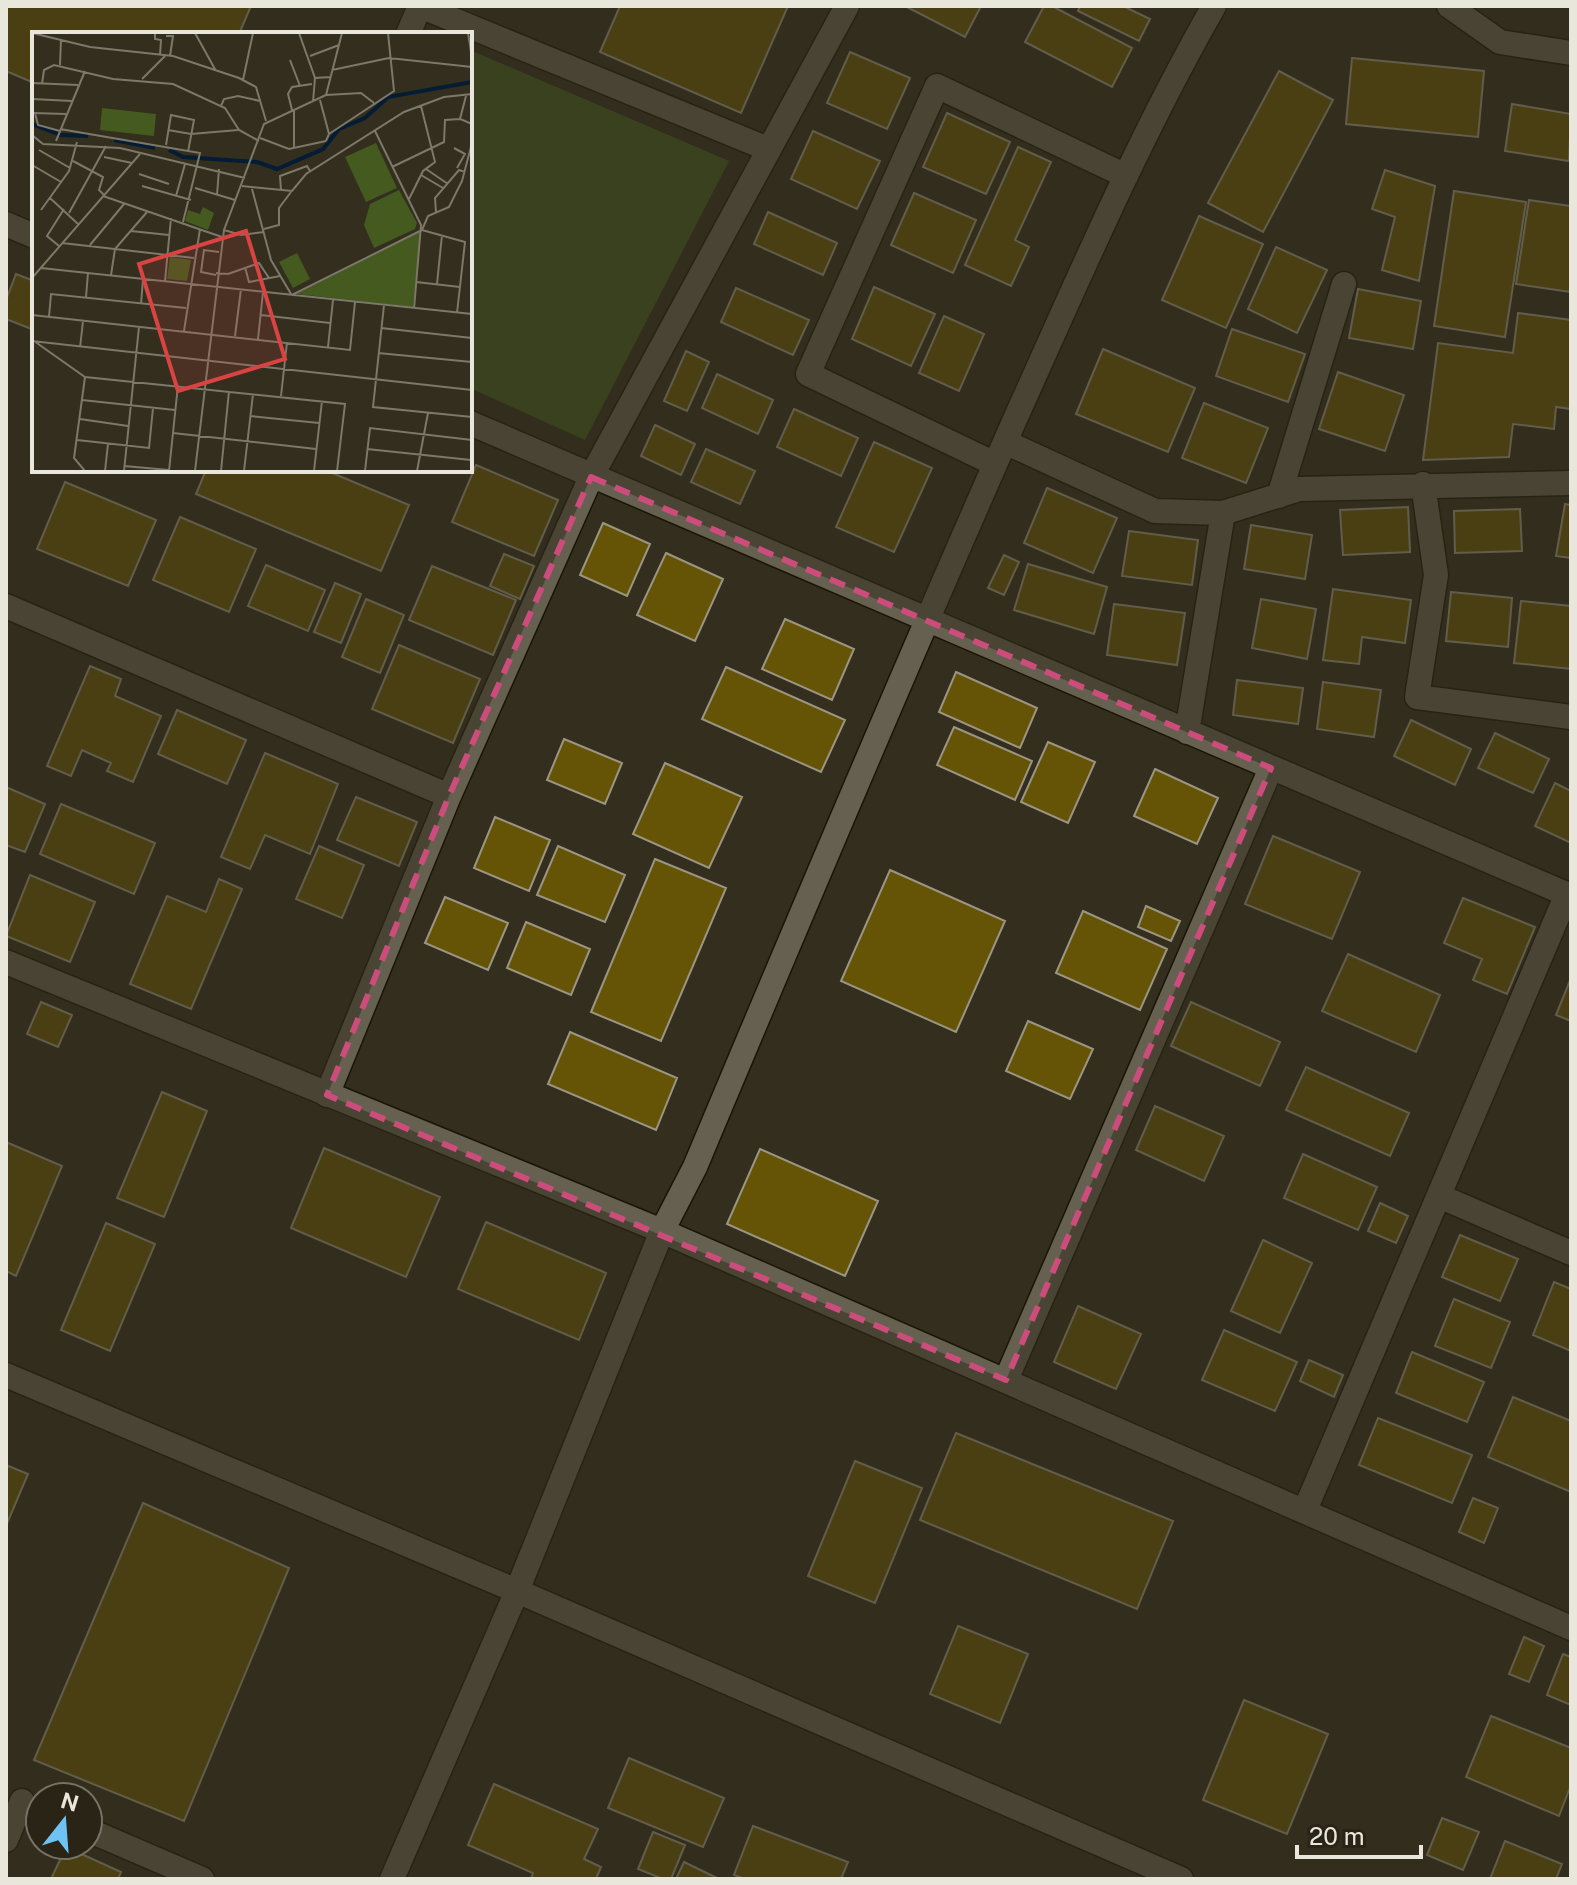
<svg xmlns="http://www.w3.org/2000/svg" width="1577" height="1885" viewBox="0 0 1577 1885" font-family="'Public Sans',sans-serif">
<style>
.green{fill:#445a1f}
.building{fill:#665406;stroke:#9b9583;stroke-width:2}
.lines{fill:none;stroke-linecap:round;stroke-linejoin:round}
.minor-casing{stroke:#1a1607;stroke-width:27}
.minor{stroke:#65604f;stroke-width:24}
.marked{fill:none;stroke:#cc4c7b;stroke-width:6;stroke-dasharray:16 10;stroke-linejoin:round}
.inset-river{fill:none;stroke:#041d34;stroke-width:4}
.inset-road{fill:none;stroke:#7c786a;stroke-width:2}
.view{fill:#d94443;fill-opacity:0.15;stroke:#d94443;stroke-width:4}
.inset-edge{fill:none;stroke:#e9e6dc;stroke-width:4}
</style>
<rect width="100%" height="100%" fill="#332e1e"/>
<path class="green" d="M470 50 729 161 585 440 470 388Z"/>
<path class="building" d="M6 6H251L239 34H34V83L6 71Z
M620 6H788L741 113 600 52Z
M905 6H981L965 37Z
M1044 6H1052L1132 48 1112 87 1025 42Z
M1080 6H1123L1150 19 1139 41 1078 11Z
M850 52 910 78 887 129 827 103Z
M1352 58 1484 71 1478 137 1346 124Z
M1279 71 1333 100 1263 232 1208 203Z
M1512 104 1571 114 1569 161 1505 151Z
M947 113 1010 142 986 194 923 167Z
M813 131 880 161 857 209 791 179Z
M1018 147 1051 162 1015 240 1029 247 1011 286 965 265Z
M1385 170 1435 186 1419 281 1382 270 1395 217 1372 209Z
M1454 191 1526 202 1505 337 1434 326Z
M914 193 976 220 953 273 891 245Z
M1529 200 1571 206V292L1516 284Z
M768 212 837 243 823 275 754 244Z
M1199 216 1263 244 1226 328 1162 300Z
M1276 247 1327 270 1297 333 1248 309Z
M16 274 34 281V330L6 319V300Z
M874 287 935 314 911 366 852 339Z
M736 288 809 320 793 355 721 322Z
M1358 289 1421 301 1413 349 1349 338Z
M1518 313 1571 320V409L1556 407 1554 429 1513 424 1509 457 1423 460 1438 343 1513 353Z
M944 316 984 334 959 391 919 373Z
M1232 329 1305 354 1288 402 1216 376Z
M1103 349 1195 388 1168 452 1076 414Z
M686 351 709 362 687 411 664 401Z
M1338 372 1404 395 1385 451 1319 429Z
M717 374 773 400 758 434 702 408Z
M1204 403 1268 428 1246 483 1182 458Z
M794 409 858 438 841 476 777 447Z
M655 425 695 444 681 475 641 456Z
M874 442 932 468 894 552 836 527Z
M706 449 755 471 740 504 691 482Z
M476 465 558 500 534 556 452 522Z
M206 470H325L409 505 381 571 196 494Z
M65 482 156 520 128 586 37 549Z
M1047 488 1117 518 1093 573 1024 543Z
M1565 504 1571 505V558L1556 556Z
M1408 507 1410 552 1343 555 1340 510Z
M1520 509 1522 551 1455 553 1454 511Z
M180 517 256 549 229 612 153 580Z
M603 523 650 544 627 596 580 575Z
M1251 525 1312 535 1305 579 1244 569Z
M1129 531 1198 540 1192 585 1122 576Z
M666 553 723 579 695 641 637 615Z
M504 554 534 566 520 599 490 586Z
M1004 555 1019 562 1004 595 988 588Z
M1028 564 1107 587 1094 634 1014 610Z
M266 565 325 590 308 631 248 606Z
M432 566 516 600 493 655 409 620Z
M335 583 361 594 341 643 314 632Z
M1333 589 1411 600 1405 643 1362 637 1359 664 1323 660Z
M1451 592 1512 598 1508 647 1446 641Z
M366 599 404 615 380 673 342 657Z
M1261 599 1316 609 1307 659 1252 648Z
M1521 601 1571 606V669L1514 663Z
M1114 604 1185 613 1177 665 1107 655Z
M785 619 854 649 832 700 762 669Z
M399 645 480 679 453 743 372 709Z
M90 666 121 679 115 696 161 716 133 782 107 771 111 763 82 750 71 776 47 766Z
M726 667 845 720 821 772 702 719Z
M956 672 1037 708 1020 748 939 712Z
M1237 680 1303 688 1298 724 1233 715Z
M1323 682 1381 690 1374 737 1317 729Z
M177 710 246 740 227 784 158 754Z
M1411 720 1471 749 1455 785 1394 756Z
M954 727 1032 761 1015 800 937 765Z
M1495 733 1549 759 1533 793 1478 768Z
M564 739 622 763 605 804 547 780Z
M1048 742 1095 762 1068 823 1021 802Z
M265 753 338 784 310 854 265 835 250 869 221 857Z
M665 763 742 797 709 868 633 834Z
M1155 769 1218 798 1197 844 1134 816Z
M1555 783 1571 791V843L1535 826Z
M6 787 45 804 25 852 6 845Z
M356 797 417 822 399 866 337 840Z
M61 804 155 843 134 894 40 854Z
M495 817 550 840 529 891 474 868Z
M1273 836 1360 872 1332 939 1245 904Z
M319 846 364 865 342 918 296 899Z
M558 846 625 875 605 922 537 895Z
M655 859 726 888 661 1041 591 1012Z
M890 870 1005 921 956 1032 841 981Z
M30 875 95 902 70 962 6 936Z
M219 879 242 889 191 1009 130 984 167 896 206 912Z
M445 897 508 923 488 970 425 943Z
M1463 898 1535 927 1507 994 1473 980 1482 959 1444 943Z
M1146 906 1180 921 1171 941 1138 927Z
M1083 911 1167 949 1140 1010 1056 973Z
M526 922 590 949 571 995 507 968Z
M1348 954 1440 995 1416 1052 1322 1011Z
M1571 978V1021L1556 1015Z
M41 1002 72 1015 58 1047 27 1034Z
M1191 1002 1280 1042 1260 1086 1171 1046Z
M1028 1021 1093 1049 1070 1099 1006 1071Z
M570 1032 677 1078 656 1130 548 1084Z
M1306 1067 1409 1113 1390 1156 1286 1110Z
M162 1092 207 1111 164 1217 117 1198Z
M1155 1106 1224 1136 1204 1181 1136 1150Z
M6 1142 62 1166 16 1276 6 1271Z
M324 1148 440 1197 406 1277 291 1228Z
M760 1149 878 1201 845 1276 727 1224Z
M1303 1154 1377 1187 1358 1230 1284 1198Z
M1380 1203 1408 1216 1396 1243 1368 1231Z
M486 1222 606 1273 579 1340 458 1289Z
M106 1223 155 1244 110 1351 61 1330Z
M1460 1235 1518 1259 1500 1301 1442 1277Z
M1263 1240 1312 1263 1280 1333 1231 1311Z
M1554 1282 1571 1289V1351L1533 1335Z
M1454 1299 1510 1322 1491 1368 1435 1346Z
M1078 1306 1141 1334 1116 1389 1054 1362Z
M1224 1330 1297 1362 1275 1411 1202 1380Z
M1412 1352 1484 1382 1467 1422 1396 1393Z
M1309 1360 1343 1375 1334 1397 1300 1381Z
M1513 1397 1571 1421V1492L1488 1457Z
M1378 1418 1472 1455 1452 1503 1359 1465Z
M956 1433 1173 1521 1137 1609 920 1520Z
M855 1461 922 1488 875 1603 808 1576Z
M6 1465 28 1474 6 1526Z
M1473 1498 1498 1508 1484 1543 1459 1532Z
M143 1503 289 1568 184 1821 34 1760Z
M958 1626 1028 1654 1000 1723 930 1694Z
M1524 1637 1544 1646 1529 1682 1509 1674Z
M1563 1654 1571 1657V1705L1547 1695Z
M1244 1700 1328 1734 1287 1834 1203 1800Z
M1491 1716 1571 1748V1785L1559 1816 1466 1777Z
M629 1758 724 1798 703 1847 608 1808Z
M494 1784 598 1829 584 1859 601 1867 596 1879H531L533 1873 468 1845Z
M1442 1818 1479 1832 1463 1870 1427 1855Z
M753 1826 848 1862 841 1879H745L734 1875Z
M653 1832 685 1845 671 1879H663L638 1869Z
M1505 1841 1562 1864 1556 1879H1490Z
M66 1847 121 1872 118 1879H51Z
M684 1862 719 1879H676Z"/>
<g class="lines">
<g class="minor-casing">
<path id="minor" d="M420 6 768 149
M1449 6 1500 42 1571 53
M408 34 420 6
M6 224 34 236
M470 423 1571 896
M1005 442 1155 511 1223 513 1299 489 1571 483
M995 464 808 374 937 86 1126 176
M1423 484 1436 575 1417 697 1571 717
M1279 496 1344 284
M6 606 449 796
M1187 732 1223 513
M6 962 662 1231 1571 1628
M327 1095 449 796 591 477 847 6
M1439 1196 1571 1253
M6 1375 517 1591 1181 1879
M1006 1380 1271 768
M1305 1510 1567 894
M88 1830 202 1879
M6 1840 22 1801
M392 1879 517 1591 662 1231 695 1167C799 919 903 672 1012 426 1076 284 1137 141 1214 6"/>
</g>
<use href="#minor" class="minor"/>
</g>
<path d="M0 0H1577V1885H0ZM591 477 1271 768 1006 1380 327 1095 449 796Z" fill="#332e1e" fill-opacity=".55" fill-rule="evenodd"/>
<path class="marked" d="M591 477 1271 768 1006 1380 327 1095 449 796Z"/>
<g transform="translate(32 32)">
<rect width="440" height="440" fill="#332e1e"/>
<path d="M70 76 124 82 122 104 68 98ZM344 111 365 156 334 170 313 125ZM367 158 385 191 383 197 342 216 332 193 338 172ZM171 175 182 181 176 198 153 189 156 178 168 182ZM389 199 381 275 265 262ZM265 221 278 247 261 256 247 230ZM138 225 159 228 155 249 135 247Z" fill="#445a1f"/>
<path class="inset-river" d="M0 92 29 103 56 104M82 108 123 116M137 118 151 125 225 130 245 137 291 117 307 97 333 86 356 65 440 50"/>
<path class="inset-road" d="M0 1 58 15 141 24 207 46 224 55 234 89M123 1V7L129 8 128 23M163 1 184 39M267 1 283 46M326 1H380M436 1 440 26M134 4H141L138 24M278 24 307 13M258 28 268 54M28 33 29 7M300 38 357 26 440 35M110 47 133 24M211 48 221 1M0 51 46 53M10 52 12 38 22 33 81 47 141 52 193 76 207 98 227 109M294 63 329 61 342 71M434 64 428 87 440 92M0 67 40 69M288 68 297 102 294 109M281 70 283 46 299 45M189 74 192 67 206 64 228 69M260 78 256 62 260 55 280 52M1 81 34 82M3 81 6 93 28 99M28 97 168 121 151 190M136 98 159 102 206 98M343 99 389 193 382 277M297 102 362 59 356 1M0 103 11 112 88 116 213 146M228 106 257 117 294 109M24 109 53 39M134 113 139 83 162 88 156 120M262 115V77M422 116 433 122 425 136M7 118 38 136M72 125 100 131M41 129 71 145 67 158 72 163M0 133 29 150M360 135 412 110 413 88 428 87M394 137 416 152M107 142 137 152M389 143 411 156M110 154 159 168M210 154 260 159 274 142 372 80 412 65 440 62M163 156 203 168M220 157 239 228 259 262M249 158 248 144 275 134 278 139M185 163 187 137M71 164 190 205M144 164 153 132M18 166 46 192M377 167 391 139 403 130 389 74M9 178 37 139 45 110M404 180 403 166 427 138 433 140M37 181 74 114M232 197 247 193V176L259 160M192 198 209 203 232 200M390 198 433 210 425 281M99 199 137 203M30 211 162 226M58 213 92 172M27 214 15 204 32 177M213 235 217 250 248 244M9 236 440 282M184 241 196 242 227 231 237 246M79 243 83 217 115 180M184 243 169 240 172 218 187 220M0 246 108 122M133 249 139 186M384 250 428 255M405 252 410 203M260 263 390 198 396 184 417 175 430 149 440 111M54 265 56 241M109 272 111 247M352 273 341 375 440 385M0 283 318 318 323 270M229 283 298 291M17 285 19 262 154 276M349 296 440 306M152 299 168 197M203 304 209 257M226 307 231 260M0 309 440 358M2 309 53 345 313 372 305 439M296 315 301 268M48 316 51 289M346 321 440 330M249 364 255 310M50 368 143 378M218 384 287 391M48 387 96 394M141 401 284 417M45 408 117 416 121 376M335 417 439 428M92 434 137 438M53 439 42 426 53 345M73 439 76 412M92 439 107 295M137 439 146 353M163 439 192 198 232 92 294 63 310 1M189 439 197 359M212 439 221 362M282 439 290 369M333 439 338 396 440 408M385 439 396 381"/>
<path class="view" d="M214 199 253 327 146 359 107 232Z"/>
<rect width="440" height="440" class="inset-edge"/>
</g>
<rect width="1577" height="1885" fill="none" stroke="#e9e6dc" stroke-width="16"/>
<g transform="translate(64 1821) rotate(17)"><circle r="38" fill="#292415" stroke="#767265" stroke-width="2"/>
<path d="M0-6L14 30L0 20L-14 30Z" fill="#6fc2f4"/>
<text y="-12" font-size="22" font-weight="bold" text-anchor="middle" fill="#e9e6dc">N</text>
</g>
<path d="M1297 1845v12h124v-12" fill="none" stroke="#e9e6dc" stroke-width="4"/>
<text x="1309" y="1845" font-size="24" fill="#e9e6dc" stroke="#292415" stroke-width="6" paint-order="stroke">20 m</text>
</svg>
